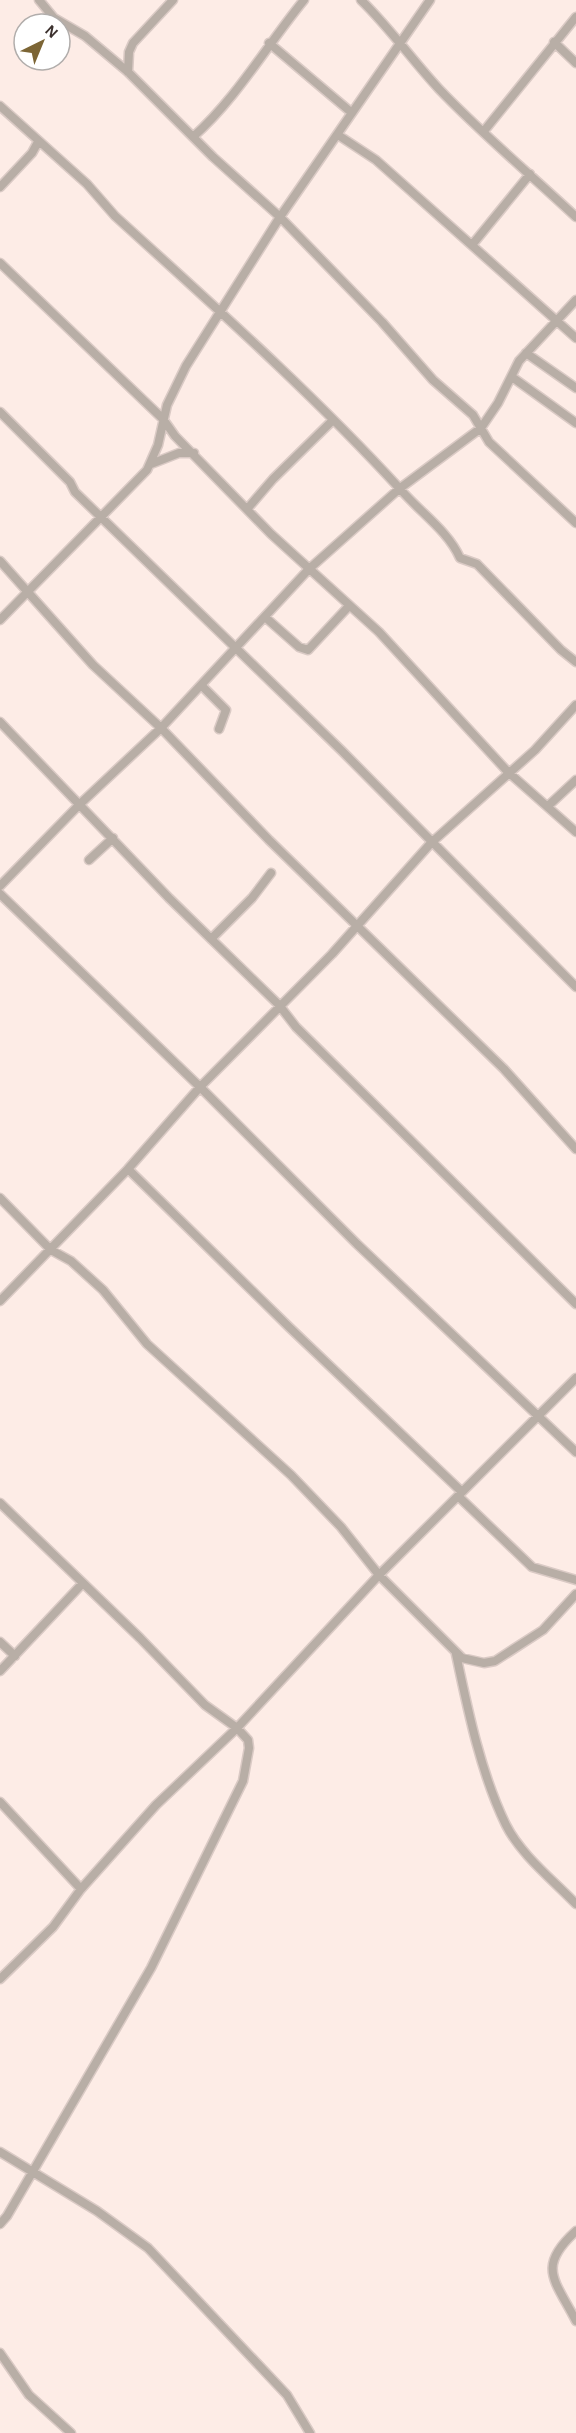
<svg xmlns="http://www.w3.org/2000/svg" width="576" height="2433" viewBox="0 0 576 2433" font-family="'Alegreya Sans',sans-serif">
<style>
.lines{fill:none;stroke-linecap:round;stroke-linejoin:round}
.minor-casing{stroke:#dacac5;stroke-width:11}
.minor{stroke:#b8aea6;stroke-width:8}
</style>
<rect width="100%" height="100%" fill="#fdece6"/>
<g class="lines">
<g class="minor-casing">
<path id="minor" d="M39 0 54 18 85 36 128 72 213 157 280 217 382 322 433 380 473 415 489 442 576 523
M361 0C390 28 412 60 439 89 482 134 530 174 576 217
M554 42 576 63
M269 43 352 113
M128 72 129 52 133 43 173 0
M0 106 87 184 115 216C213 305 312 393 401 490 421 513 448 531 460 558L477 564 561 650 576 662
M484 131 576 17
M338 135 376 160 576 338
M193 137C237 98 267 45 304 0
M0 187 32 153 38 142
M472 245 530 174
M0 263 163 419 175 436 271 534 379 632 508 772 576 832
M526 353 576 388
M512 377 576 423
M0 412 70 482 75 492 342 751 576 987
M151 464 179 453H194
M248 508 273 479 333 420
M0 561 93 665 161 728 269 840 504 1069 576 1149
M265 617 299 647 308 650 349 606
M0 620 147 470 158 445 167 405 186 366 280 217 430 0
M201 685 226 710 219 729
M0 722 169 898 279 1005 296 1027 576 1304
M548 806 576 780
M89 860 113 838
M0 886 80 804 161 728 309 569 399 489 481 428 498 403 519 361 576 300
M0 894 200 1087 357 1244 576 1452
M211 939 252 898 271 873
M128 1169 289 1327 462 1492
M0 1198 51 1250 71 1261 103 1290 147 1344 291 1475 341 1527 379 1575 462 1658 484 1663 495 1661 543 1630 576 1594
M0 1301 128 1169 200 1087 332 954 431 843 535 750 576 705
M458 1496 532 1567 576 1580
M0 1503 140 1638 205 1705 237 1728 248 1740 249 1748 243 1781 151 1968 7 2216 0 2224
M0 1642 15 1656
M456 1654C468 1711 481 1774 506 1825 521 1855 553 1880 576 1904
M0 1671 82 1584
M0 1802 81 1889
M0 1979 53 1927 81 1889 156 1805 237 1728 379 1575 576 1378
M0 2152 97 2211 148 2248 287 2395 310 2433
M576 2231C536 2267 555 2280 576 2321
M0 2353 29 2395 71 2433"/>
</g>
<use href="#minor" class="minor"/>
</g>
<g transform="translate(42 42) rotate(43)"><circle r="28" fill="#ffffff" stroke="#b1adab" stroke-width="1.5"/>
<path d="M0-4.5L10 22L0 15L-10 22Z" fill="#7c6535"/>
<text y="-9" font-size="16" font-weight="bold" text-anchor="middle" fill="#3c312e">N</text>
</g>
</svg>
